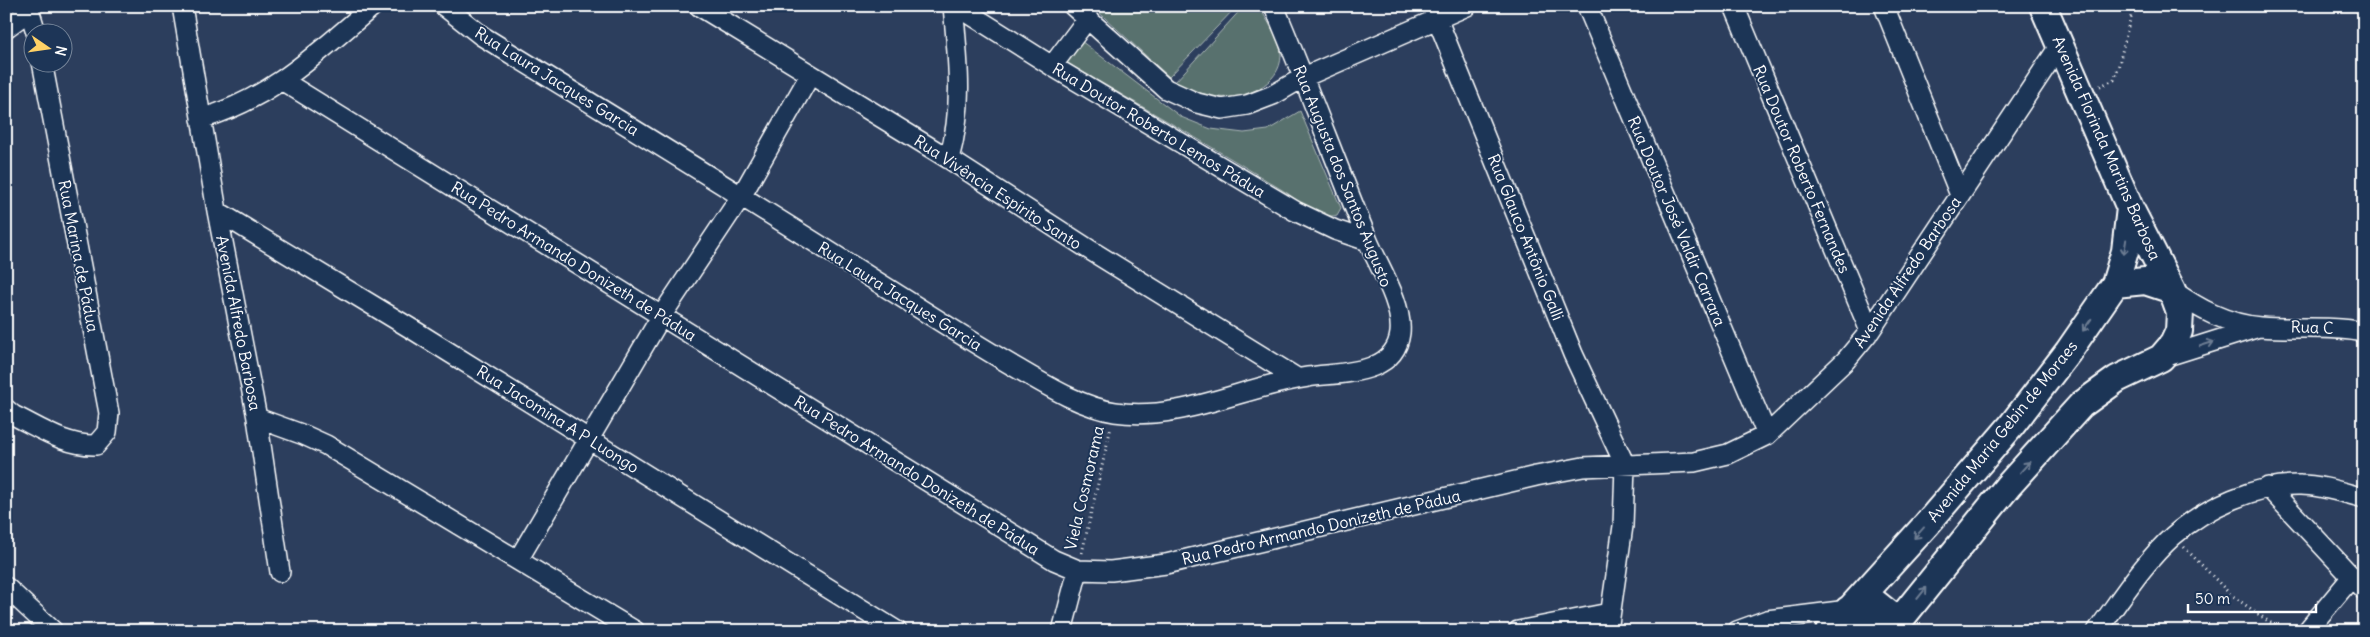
<svg xmlns="http://www.w3.org/2000/svg" width="2370" height="637" viewBox="0 0 2370 637" font-family="Delius,sans-serif">
<style>
.green{fill:#58716e;stroke:#acb8b6}
.lines{fill:none;stroke-linecap:round;stroke-linejoin:round}
.street-casing{stroke:#fff;stroke-width:22}
.secondary-casing{stroke:#fff;stroke-width:30}
.path{stroke:#fff;stroke-width:3;stroke-dasharray:1 4;stroke-linecap:butt}
.street{stroke:#1d3557;stroke-width:19}
.secondary{stroke:#1d3557;stroke-width:26}
.oneway{stroke:#6c7c92}
.labels{text-anchor:middle;stroke-width:4;stroke-linejoin:round;paint-order:stroke}
.street-label{font-size:16px;fill:#fff;stroke:#1d3557}
</style>
<rect width="100%" height="100%" fill="#2c3e5d"/>
<filter id="ink" filterUnits="userSpaceOnUse"><feTurbulence type="fractalNoise" baseFrequency=".02" numOctaves="2"/><feDisplacementMap in="SourceGraphic" scale="10" xChannelSelector="R" yChannelSelector="G"/><feConvolveMatrix kernelMatrix="1 2 1 2 8 2 1 2 1" color-interpolation-filters="sRGB"/></filter>
<g filter="url(#ink)">
<path class="green" d="M1092 6H1237L1169 77Z
M1244 6H1259C1266 20 1281 39 1281 55 1281 85 1243 100 1218 97 1203 95 1188 89 1175 82Z
M1081 41 1181 117 1211 129 1244 133 1268 130 1300 111 1341 208 1337 215C1321 221 1300 202 1287 193 1214 147 1140 106 1066 62Z"/>
<g class="lines">
<g class="street-casing">
<path id="street" d="M28 6 36 32
M182 6 217 211 257 418 280 572
M444 6 482 36C614 117 746 198 876 281 924 311 971 342 1020 370 1049 387 1082 407 1115 412 1181 422 1244 386 1308 377 1341 372 1395 376 1400 333 1403 304 1379 267 1368 241 1336 163 1307 84 1274 6
M699 6 949 159 1090 250 1297 378
M957 6 1052 66 1295 211 1335 230 1368 241
M1073 6 1166 89 1197 103 1222 109 1247 105 1273 95 1304 77 1467 6
M1432 6 1573 354 1625 465 1623 526 1608 631
M1587 6 1767 435
M1734 6 1870 331
M1884 6 1960 195
M6 28 29 11
M1052 66 1088 18
M283 81 1054 560 1078 570 1111 571 1166 564 1536 476 1583 467 1694 462 1728 454 1767 435 1846 360 1870 331 2060 45
M201 119C274 97 316 54 373 6
M949 159C964 106 958 60 953 6
M217 211 415 331 897 631
M2172 290C2199 309 2226 324 2260 327 2295 330 2328 325 2364 332
M2161 358 2259 327
M6 409 13 415C40 428 65 446 96 445L107 432 109 413 42 62
M257 418 304 435 326 445 635 631
M2268 487 2364 590
M518 560 662 315 742 195 810 75
M6 587 53 631
M1062 631 1078 570
M1518 631 1609 613
M1737 631 1767 620 1848 610
M2097 631C2121 599 2143 563 2173 536 2206 507 2256 484 2301 485 2321 485 2344 493 2364 498
M2307 631 2351 578"/>
</g>
<g class="secondary-casing">
<path id="secondary" d="M2115 284 2145 281 2172 290
M1864 594 1899 622
M1848 610 1875 631
M1830 631 1926 525 2011 426 2068 352 2115 284 2125 251 2130 208
M1891 631 2008 486 2081 405 2117 379 2161 358 2173 344 2179 331 2180 312 2172 290 2130 208 2043 6"/>
</g>
<path class="path" d="M2100 86 2114 80C2123 56 2125 30 2135 6
M2184 547 2230 594 2282 631
M1082 553 1111 427"/>
<use href="#street" class="street"/>
<use href="#secondary" class="secondary"/>
</g>
<defs><path id="oneway-shaft" d="M-6 0H5M1.5-3L5.5 0L1.5 3" fill="none" stroke-width="1.6" stroke-linecap="round" stroke-linejoin="round" transform="scale(1.25)"/></defs>
<g class="oneway">
<use href="#oneway-shaft" transform="translate(2125 247) rotate(99)"/>
<use href="#oneway-shaft" transform="translate(2087 325) rotate(125)"/>
<use href="#oneway-shaft" transform="translate(2207 344) rotate(-18)"/>
<use href="#oneway-shaft" transform="translate(2025 467) rotate(-48)"/>
<use href="#oneway-shaft" transform="translate(1919 533) rotate(132)"/>
<use href="#oneway-shaft" transform="translate(1922 593) rotate(-51)"/>
</g>
</g>
<g class="labels">
<g class="street-label">
<text transform="translate(557 81) rotate(32)" y="6">Rua Laura Jacques Garcia</text>
<text transform="translate(1159 130) rotate(31)" y="6">Rua Doutor Roberto Lemos Pádua</text>
<text transform="translate(2107 148) rotate(66)" y="6">Avenida Florinda Martins Barbosa</text>
<text transform="translate(1802 169) rotate(67)" y="6">Rua Doutor Roberto Fernandes</text>
<text transform="translate(1343 176) rotate(68)" y="6">Rua Augusta dos Santos Augusto</text>
<text transform="translate(998 192) rotate(33)" y="6">Rua Vivência Espírito Santo</text>
<text transform="translate(1677 221) rotate(67)" y="6">Rua Doutor José Valdir Carrara</text>
<text transform="translate(1526 237) rotate(68)" y="6">Rua Glauco Antônio Galli</text>
<text transform="translate(79 256) rotate(79)" y="6">Rua Marina de Pádua</text>
<text transform="translate(574 261) rotate(32)" y="6">Rua Pedro Armando Donizeth de Pádua</text>
<text transform="translate(1907 272) rotate(-56)" y="6">Avenida Alfredo Barbosa</text>
<text transform="translate(900 296) rotate(32)" y="6">Rua Laura Jacques Garcia</text>
<text transform="translate(239 323) rotate(79)" y="6">Avenida Alfredo Barbosa</text>
<text transform="translate(2312 327) rotate(2)" y="6">Rua C</text>
<text transform="translate(558 419) rotate(32)" y="6">Rua Jacomina A P Luongo</text>
<text transform="translate(2002 431) rotate(-51)" y="6">Avenida Maria Gebin de Moraes</text>
<text transform="translate(917 475) rotate(32)" y="6">Rua Pedro Armando Donizeth de Pádua</text>
<text transform="translate(1084 488) rotate(-77)" y="6">Viela Cosmorama</text>
<text transform="translate(1321 527) rotate(-13)" y="6">Rua Pedro Armando Donizeth de Pádua</text>
</g>
</g>
<rect width="2370" height="637" fill="none" stroke="#1d3557" stroke-width="25"/>
<rect x="12" y="12" width="2345" height="612" fill="none" stroke="#fff" stroke-width="2" filter="url(#ink)"/>
<g transform="translate(48 48) rotate(103)"><circle r="24" fill="#1d3557" stroke="#77869a"/>
<path d="M0-4L9 19L0 12L-9 19Z" fill="#ffd166"/>
<text y="-8" font-size="14" font-weight="bold" text-anchor="middle" fill="#ffffff">N</text>
</g>
<path d="M2188 604v8h128v-8" fill="none" stroke="#ffffff" stroke-width="2.5"/>
<text x="2195" y="604" font-size="15" fill="#ffffff" stroke="#1d3557" stroke-width="4" paint-order="stroke">50 m</text>
</svg>
